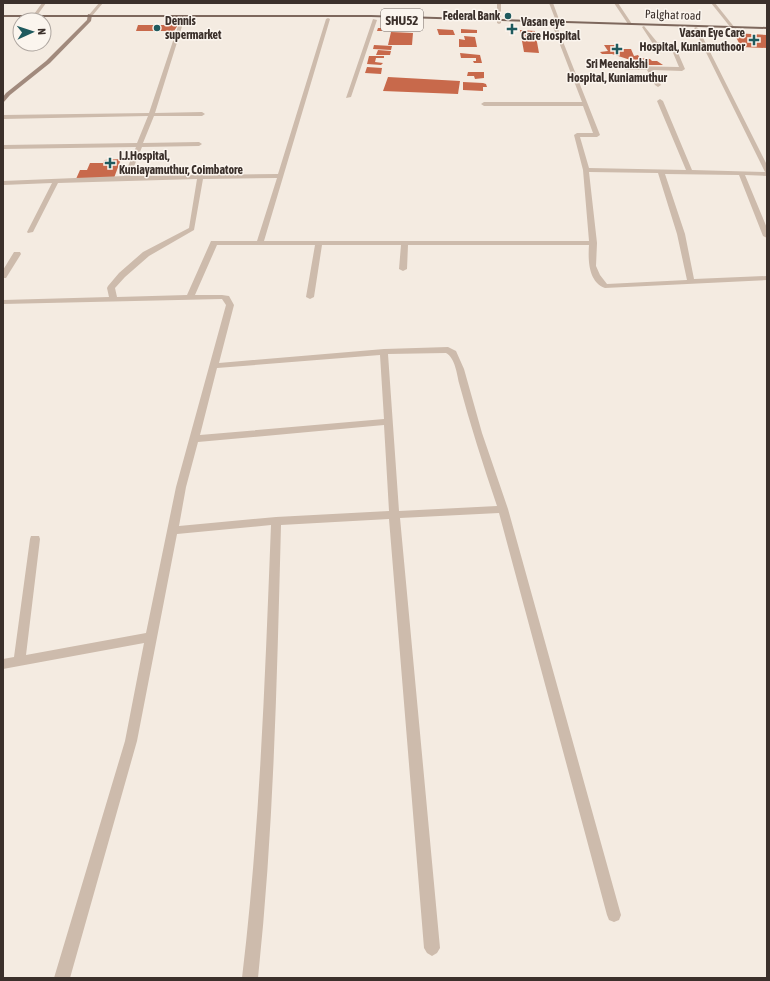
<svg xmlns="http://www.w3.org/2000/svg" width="770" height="981" viewBox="0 0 770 981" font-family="'Asap Condensed',sans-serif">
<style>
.building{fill:#c8694b}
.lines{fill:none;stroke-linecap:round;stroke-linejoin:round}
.street{fill:#cdbbac;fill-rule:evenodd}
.secondary{fill:#a18a7d;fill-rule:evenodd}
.primary{fill:#7d675c;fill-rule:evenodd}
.poi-dot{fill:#1f5a5e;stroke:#fbf5ee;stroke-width:1.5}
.labels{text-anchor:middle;stroke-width:3;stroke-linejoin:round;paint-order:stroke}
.far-street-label{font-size:12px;fill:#3b302b;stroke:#fbf5ee}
.far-poi-label{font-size:12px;font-weight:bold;fill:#3b302b;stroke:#fbf5ee;text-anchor:start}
.shield{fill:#fbf5ee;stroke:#756b66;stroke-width:1}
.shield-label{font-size:13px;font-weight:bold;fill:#3b302b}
</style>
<rect width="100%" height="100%" fill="#f4ebe1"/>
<path class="building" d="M138 25H178L174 31H136Z
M378 28H394V31H377Z
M437 29 453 30 455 35H439Z
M461 29 477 30V33H461Z
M520 30 535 31 539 53 524 52Z
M391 32 413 33 412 45H388Z
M734 33 767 35V48L741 47Z
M464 36 475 37 477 47H459V39L465 40Z
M374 45 392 46 391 50 373 49Z
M604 45H618L621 49H631L634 56 638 55 640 58 650 59 652 61H657L663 65H646L612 54H602L600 52 608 51Z
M378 50 391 51 390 55H376Z
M460 53 480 55 482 63H474L473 61H476V58H461Z
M369 56H384V58H376L375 62 383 63 381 65 367 64Z
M367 67 382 68 381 74 365 73Z
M468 72H484V78L475 79 474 76H467Z
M388 77 460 81 458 94 383 91Z
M463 82 483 83 486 84 487 87H483V91L463 90Z
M121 159 114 178 76 179 80 170H87L90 163H103L104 160Z"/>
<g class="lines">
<path class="street" d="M42 3H46L36 17H32Z
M99 3H103L92 16H88Z
M497 3H501V23L499 24 497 23Z
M549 3H553L560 22 556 21Z
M614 3H618L632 24H628Z
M711 3H715L735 28H731Z
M328 18 330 19 264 241H589L583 170 574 135 577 133H593L583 106H484L481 104 484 102H582L552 24 554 23 556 24 600 135 597 137H580L589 168 686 170 657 101 660 99 663 101 692 170 765 172 694 28 696 27 698 28 767 165V176L745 175 767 228V238L763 236 739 175 665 174 685 234 694 279 767 276V280L605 288C588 282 588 259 589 245H408L407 269 403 271 399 269 401 245H322L314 297 310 299 306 297 315 245H217L195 295H222L229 296 234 305 219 363 384 349 448 347 456 351 464 369 482 433 508 509 621 915 619 920 614 922 609 920 607 915 499 513 400 518 440 948 437 953 432 956 427 953 424 948 389 519 281 525C277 676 274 827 258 978H242C260 828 265 677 271 525L177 534 137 741 70 978H54L125 741 144 643 3 669V659L14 657 30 539 31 536H39L40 539 26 655 146 633 176 487 226 305 222 299 3 304V300L109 297 107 288 108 286 119 273 143 252 189 228 197 179 58 183 33 232 28 233 27 232 52 183 3 185V181L124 176 136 147 3 149V145L137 143 148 116 3 119V115L149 113 180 20 182 19 184 20 155 113 202 112 205 114 202 116H154L143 143 199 142 202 144 199 146 142 147 130 176 278 174 326 19ZM589 172 658 173 677 234 687 280 607 284 600 275 596 266 597 243ZM277 178 257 241H211L187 295 117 297 115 288 125 277 149 256 194 230 203 179ZM446 353C455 358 457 374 459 383 470 424 483 465 497 506L399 511 388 354ZM380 355 384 419 200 435 217 368ZM384 425 389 511 276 517 179 526 186 487 198 442Z
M373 19 377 20 351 97 346 98Z
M644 26 657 42 675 46 685 69 682 71 653 70 661 85 658 87 655 85 647 70H626L623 68 626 66 679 67 671 48 653 44 642 27Z
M14 252H20L21 254 6 278H3V270Z"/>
<path class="secondary" d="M88 14 92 15 91 21 50 63 10 95 3 103V97L6 93 46 61 87 20Z"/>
<path class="primary" d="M3 15H371L767 27V29L371 17H3Z"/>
</g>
<g class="poi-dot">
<circle cx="508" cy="16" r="4"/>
<circle cx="157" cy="28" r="4"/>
<path d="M510 23h4v4h4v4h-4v4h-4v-4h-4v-4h4z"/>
<path d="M752 34h4v4h4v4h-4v4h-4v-4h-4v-4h4z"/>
<path d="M615 43h4v4h4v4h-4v4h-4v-4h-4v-4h4z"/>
<path d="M108 157h4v4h4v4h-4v4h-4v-4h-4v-4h4z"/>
</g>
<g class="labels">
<g class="far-street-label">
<text transform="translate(673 15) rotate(2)" y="4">Palghat road</text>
</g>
<g class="far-poi-label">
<text x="500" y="20" text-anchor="end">Federal Bank</text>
<text x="165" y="25">Dennis<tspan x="165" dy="14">supermarket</tspan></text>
<text x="521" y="26">Vasan eye<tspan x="521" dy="14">Care Hospital</tspan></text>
<text x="745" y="37" text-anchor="end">Vasan Eye Care<tspan x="745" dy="14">Hospital, Kuniamuthoor</tspan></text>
<text x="617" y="68" text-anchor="middle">Sri Meenakshi<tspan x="617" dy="14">Hospital, Kuniamuthur</tspan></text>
<text x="119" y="160">I.J.Hospital,<tspan x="119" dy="14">Kuniayamuthur, Coimbatore</tspan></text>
</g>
<rect class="shield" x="381" y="9" width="42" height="22" rx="3"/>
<g class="shield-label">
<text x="402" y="25">SHU52</text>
</g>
</g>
<rect width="770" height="981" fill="none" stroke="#3b302b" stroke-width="8"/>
<g transform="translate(32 32) rotate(87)"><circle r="19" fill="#fbf5ee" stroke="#aea6a0"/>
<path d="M0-3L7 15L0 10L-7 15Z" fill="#1f5a5e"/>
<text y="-6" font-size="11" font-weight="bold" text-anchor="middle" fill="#3b302b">N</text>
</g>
</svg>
